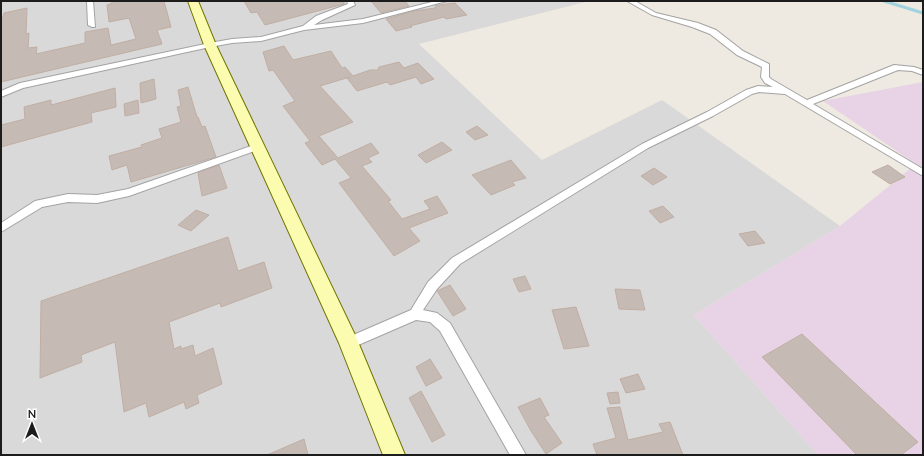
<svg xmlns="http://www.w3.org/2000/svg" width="924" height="456" viewBox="0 0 924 456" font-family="Lato,sans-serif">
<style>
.residential{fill:#dad9d9}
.industrial{fill:#e7d3e5}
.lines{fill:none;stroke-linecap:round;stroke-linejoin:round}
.stream{stroke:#9fd3de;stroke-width:3}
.building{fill:#c6bbb4;stroke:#c0aea3}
.minor-casing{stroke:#a3a3a3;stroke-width:2}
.secondary-casing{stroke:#6f7501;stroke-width:2}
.minor{fill:#fff;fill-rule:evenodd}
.secondary{fill:#fcfcb1;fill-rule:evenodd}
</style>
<rect width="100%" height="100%" fill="#eee9e1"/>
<path class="residential" d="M1 1H589L419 44 542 160 662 100 840 226 694 315 818 455H1Z"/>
<path class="industrial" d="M923 82V455H818L694 315 840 226 916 164 823 101Z"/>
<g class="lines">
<path class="stream" d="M884 1 923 13"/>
</g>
<path class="building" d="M112 1H164L171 27 157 30 162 44 1 82V18L3 17 4 13 27 8 26 34 29 33 28 48 37 47 36 54 85 43V32L108 28 111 45 136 39 129 18 109 22 107 5 112 3Z
M244 1H344V4L265 25 257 12 251 13Z
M371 1H405L409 6 381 13Z
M455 3 467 15 446 19 444 17 410 26 412 27 396 31 386 19 414 11 435 8 436 5H439Z
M284 46 293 60 331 51 342 68 345 67 353 76 370 70H378L379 67 399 62 404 68 418 63 434 79 421 84 416 77 390 85 387 82 357 91 347 78 350 77 320 86 353 122 319 136 338 158 371 143 379 153 368 158 372 162 362 166 391 200 388 201 402 219 430 209 424 201 437 196 448 213 409 228 420 241 394 256 339 183 351 178 335 159 322 165 305 143 310 141 283 106 295 101 273 70 269 71 263 52Z
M154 79 156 99 141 103 140 83Z
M188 87 197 117H198L202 127 205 126 216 157 131 182 127 165 112 170 109 156 142 147 141 145 162 138 159 129 181 122 177 107 181 106 178 90Z
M115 88 116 107 91 113 92 122 1 147V125L25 119 24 107 51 100V105Z
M138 100 139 113 125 116 124 104Z
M477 126 488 135 475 140 466 132Z
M442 142 452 150 426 163 418 155Z
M511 160 526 178 512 182 515 185 491 195 472 175Z
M219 165 227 188 202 196 198 173Z
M888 165 905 177 890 184 872 172Z
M654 168 667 177 653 185 641 176Z
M663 206 674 217 660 223 649 211Z
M196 210 209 215 191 231 178 225Z
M755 231 765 243 748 246 739 234Z
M228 237 238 271 264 262 272 288 221 307 220 303 169 322 174 349 181 346V349L193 345 195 356 213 348 222 384 197 395 199 403 186 409 184 402 149 417 146 403 124 412 115 342 81 355 82 362 40 378 41 301Z
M525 276 531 289 519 292 513 279Z
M450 285 466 309 453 316 437 291Z
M615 289 640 290 645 310 619 309Z
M576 307 589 346 564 349 552 310Z
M802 334 918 442 901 455H857L762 357Z
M430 359 442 378 426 386 416 367Z
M638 374 645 389 626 393 620 379Z
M421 391 445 435 432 442 409 398Z
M618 392 620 403 610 404 607 393Z
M540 398 549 415 544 417 562 443 546 454 531 431 518 407Z
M620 407 628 440 663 432 659 424 670 422 683 455H597L593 444 616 438 607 408Z
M304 439 308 455H267Z"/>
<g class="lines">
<g class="minor-casing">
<path id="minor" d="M87 1H93L95 27H92L88 25Z
M347 1H353L355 5 322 20 314 25 363 19 436 1H447L363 23 304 30 261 41 232 43 210 47 23 88 1 97V91L20 83 210 43 232 39 261 37 303 26 316 16 348 4Z
M627 1H635L656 13 698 23 716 30 743 51 769 64V77L771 79 807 100 894 65 914 67 923 70V75L912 71 898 70 813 104 923 169V176L785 94 759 92 752 94 713 116 648 148 460 264 437 289 423 310 437 313 450 323 526 455H510L440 331 430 322 416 320 349 349 344 347 342 343 344 339 411 310 428 282 452 258 642 144 707 112 746 90 758 86 773 87 765 83 761 77 762 67 737 55 710 34 692 27 652 15Z
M257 144 260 145 262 147 260 149 129 196 97 203 68 202 42 207 1 232V223L35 201 68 194 97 195 128 189Z"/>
</g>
<g class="secondary-casing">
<path id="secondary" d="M188 1H198L216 45 356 337 405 455H383L339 343 204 45Z"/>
</g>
<use href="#minor" class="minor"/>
<use href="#secondary" class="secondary"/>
</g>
<rect width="924" height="456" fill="none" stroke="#1c1c1c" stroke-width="4"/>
<g transform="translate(32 424)" stroke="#ffffff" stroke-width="3" paint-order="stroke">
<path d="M0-3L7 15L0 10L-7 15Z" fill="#1c1c1c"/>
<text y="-6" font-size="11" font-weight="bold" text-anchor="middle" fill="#1c1c1c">N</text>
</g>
</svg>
